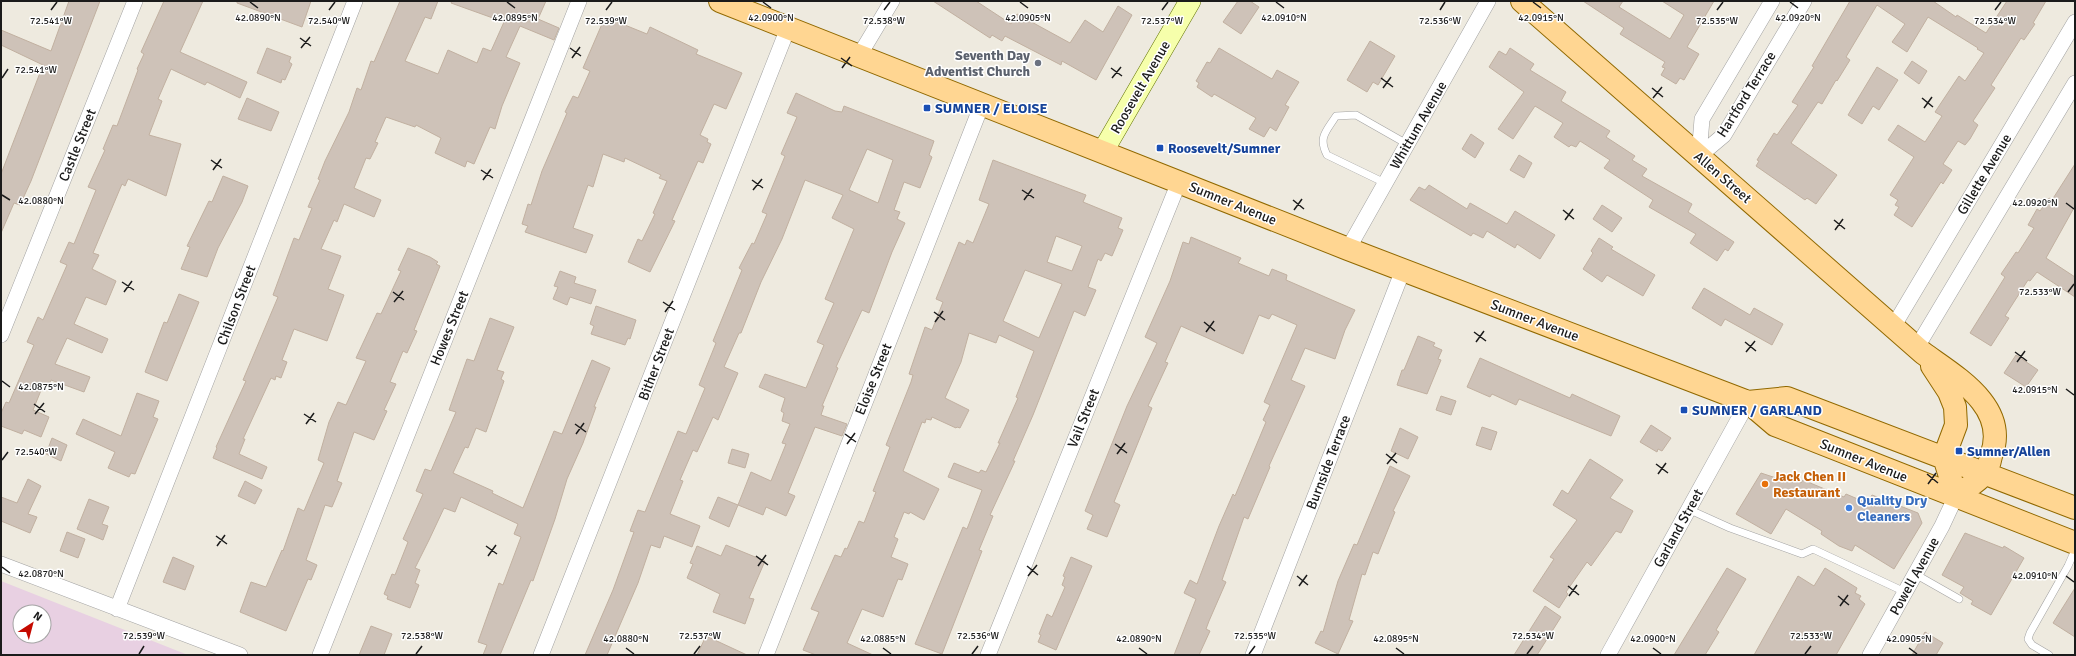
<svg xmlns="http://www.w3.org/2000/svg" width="2076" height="656" viewBox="0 0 2076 656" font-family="Signika,sans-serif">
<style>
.industrial{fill:#e8d0e2;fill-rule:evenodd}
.building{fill:#cec2b8;stroke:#c1b0a0;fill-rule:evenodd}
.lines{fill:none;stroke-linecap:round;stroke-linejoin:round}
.lane-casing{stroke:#a2a2a2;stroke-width:8}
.street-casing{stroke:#a2a2a2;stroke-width:16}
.secondary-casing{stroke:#617300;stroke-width:22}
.primary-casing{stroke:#916900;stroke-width:24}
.lane{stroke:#fff;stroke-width:7}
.street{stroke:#fff;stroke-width:15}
.secondary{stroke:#f6ffab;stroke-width:21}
.primary{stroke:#ffd692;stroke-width:22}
.ticks{fill:none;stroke:#1b1b1b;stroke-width:1.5}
.worship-dot{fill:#6b7280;stroke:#fff;stroke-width:1.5}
.transit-dot{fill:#1a4fb4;stroke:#fff;stroke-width:1.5}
.food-dot{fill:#e8710a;stroke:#fff;stroke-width:1.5}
.shop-dot{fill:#3f7fe0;stroke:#fff;stroke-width:1.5}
.labels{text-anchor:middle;stroke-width:3;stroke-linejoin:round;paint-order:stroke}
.worship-label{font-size:14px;font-weight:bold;fill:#5b616d;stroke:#fff;text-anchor:end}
.street-label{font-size:14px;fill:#1b1b1b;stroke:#fff}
.transit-label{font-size:14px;font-weight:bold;fill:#164399;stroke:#fff;text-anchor:start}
.food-label{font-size:14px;font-weight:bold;fill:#c56008;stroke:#fff;text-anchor:start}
.shop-label{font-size:14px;font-weight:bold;fill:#366cbe;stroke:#fff;text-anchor:start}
.ticks-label{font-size:10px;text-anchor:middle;fill:#1b1b1b;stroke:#fff;stroke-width:3;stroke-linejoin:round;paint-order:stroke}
</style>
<rect width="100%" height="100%" fill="#eeeadf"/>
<path class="industrial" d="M1 581 188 655H1ZM20 612H44V636H20Z"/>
<path class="building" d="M69 1H100L31 181 20 205 14 203 1 233V174L43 65 1 45V30L51 51Z
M164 1H203L180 52 247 82 240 98 207 82 205 85 171 69 158 99 162 101 149 135 181 144 166 196 128 179 125 186 122 184 93 253 99 255 92 269 116 281 106 305 86 297 74 324 108 339 102 353 67 338 55 364 90 377 84 392 51 380 49 385 44 383 33 410 49 417 41 437 24 430 22 434 1 426V413L6 402 9 403 34 345 27 342 38 317 43 320 67 265 60 262 69 242 74 244 96 190 88 187 105 150 103 149 113 125 117 126 138 70 137 69 144 54 141 52Z
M237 1H311L302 27 237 3Z
M400 1H438L431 19 425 17 405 61 438 74 448 50 477 63 483 48 491 51 504 22 451 3 452 1H546L538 19 559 28 554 40 520 26 506 57 520 63 502 106 495 129 490 127 474 164 467 161 465 167 435 153 441 138 416 125 415 127 386 117 375 142 378 143 370 159 366 158 354 188 381 200 374 217 344 204 337 222 334 220 321 249 341 256 328 289 344 295 327 341 294 329 282 360 287 362 281 378 276 376 275 380 271 378 243 439H245L239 454 267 467 262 479 213 458 217 448 216 447 246 381 243 380 278 297 273 295 294 238 299 240 312 208 308 207 320 180 318 179 325 161 349 112 357 88 361 90 371 61 374 62Z
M933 1H976L1011 24 1017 14 1070 43 1085 20 1103 32 1118 6 1132 15 1096 80 1062 61 1061 65 1005 36 1002 41 992 35 990 38Z
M1238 1H1250L1259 7 1241 34 1223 22Z
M1583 1H1623L1619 7 1670 39 1684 15 1662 1H1714L1687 47 1699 54 1684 80 1680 78 1676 84 1661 75 1665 68 1662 67 1665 62 1620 34 1624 28Z
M1850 1H1933L1956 17 1957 15 1986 33 2007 1H2046L2033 23 2035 24 2024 40 2021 38 1991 85 1995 88 1973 121 1978 125 1970 139 1965 145 1958 141 1943 164 1952 170 1943 184 1941 182 1912 227 1894 215 1899 207 1895 205 1898 200 1890 195 1914 157 1888 140 1898 125 1925 142 1942 116 1935 112 1959 76 1965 81 1984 53 1977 49 1978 48 1928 17 1907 52 1892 42 1905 24 1877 5 1846 57 1850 60 1837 81 1836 80 1822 104 1818 102 1791 143 1837 175 1816 204 1807 198 1805 200 1756 166 1759 161 1757 160 1774 133 1777 135 1798 105 1792 102 1814 67 1812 66Z
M605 17 647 34 650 27 698 50 696 54 742 73 726 109 714 104 700 135 708 139 707 142 711 144 703 163 698 161 672 220 675 221 650 272 628 262 638 239 642 241 655 214 653 213 667 181 659 178 661 175 625 158 624 162 603 154 593 187 588 185 573 228 593 235 586 253 525 232 528 226 522 224 528 204 531 205 542 171 567 113 565 112 573 96 578 98 590 71 583 68Z
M1370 41 1395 56 1378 85 1373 82 1367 92 1347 80Z
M267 48 291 57 289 62 292 64 285 80 282 79 281 83 257 73Z
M1219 48 1272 79 1277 70 1299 82 1285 105 1289 107 1276 131 1270 127 1264 137 1249 129 1256 118 1214 94 1212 97 1197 87 1199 83 1196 81 1207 62 1210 63Z
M1510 48 1534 64 1530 70 1566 92 1561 101 1610 131 1606 137 1635 156 1632 160 1647 169 1642 176 1692 204 1688 212 1734 242 1728 251 1725 249 1717 261 1690 243 1696 234 1649 207 1653 200 1604 168 1610 160 1580 141 1576 147 1571 145 1569 147 1554 137 1563 123 1535 106 1513 139 1498 129 1524 92 1489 67 1499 51 1506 55Z
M1912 61 1927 71 1919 84 1904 73Z
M1877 67 1898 80 1879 110 1873 106 1862 124 1848 115Z
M796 93 835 111 842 112 844 106 934 141 929 155 932 157 920 188 904 182 894 210 900 212 897 219 905 223 892 252 869 313 862 310 836 367 838 368 822 406H824L821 415 847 424 842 436 815 427 788 493 795 496 786 516 766 507 763 515 738 505 751 472 771 481 786 444 782 443 790 424 782 421 784 413 781 411 785 398 759 387 765 374 806 388 824 345 817 342 834 303 825 299 854 229 832 218 843 195 805 180 782 239 761 282 741 333H739L724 367 738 373 718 420 713 417 697 452 693 450 680 480 683 481 670 514 700 526 692 547 664 536 660 548 651 545 638 583 607 655H585L613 590 634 532 630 531 638 510 645 512 678 431 686 434 705 388 699 385 716 343 713 341 742 270 739 268 752 243 754 244 767 214 762 212 785 156 781 154 797 117 787 113ZM867 149 893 160 878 203 849 190Z
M247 98 279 112 271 131 238 119Z
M1471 134 1484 143 1475 158 1462 149Z
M1519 155 1532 163 1524 178 1510 170Z
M993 160 1086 195 1083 202 1122 218 1118 228 1123 230 1112 256 1105 253 1101 261 1098 259 1088 287 1096 290 1085 316 1074 311 1033 415 1013 461H1015L990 515 993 516 979 550 982 551 942 654 915 644 963 527 967 529 982 490 948 477 954 463 979 473 981 470 986 472 1000 443H998L1018 398 1016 397 1034 351 999 335 996 343 969 333 961 362 945 398 969 410 960 428 957 427 956 428 932 417 931 420 926 419 925 423 922 422 903 471 939 489 924 520 910 512 909 514 904 512 894 537 898 539 891 557 908 564 902 580 898 579 883 617 862 609 847 643 873 655H816L803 650 819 612 811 609 835 555 841 557 845 548 847 549 859 521 864 523 876 492 873 491 890 447 886 445 911 382 913 375 909 374 925 327 932 330 943 302 936 299 959 242 965 245 967 240 973 243 989 204 979 200ZM1056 236 1082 246 1072 271 1047 262ZM1025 270 1062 284 1039 338 1003 321Z
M2075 164V206L2046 258 2075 277V297L2037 272 2030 281 2028 280 2005 316 2009 318 1991 346 1970 333 2005 277 2001 274 2016 252 2018 253 2034 228 2028 225 2037 209 2040 211 2049 198 2052 200Z
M223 176 248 186 242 202 218 248 207 277 181 269 190 247 187 246 209 201 212 202Z
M1429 185 1467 209 1470 203 1507 224 1515 211 1555 235 1540 259 1517 244 1515 248 1487 231 1483 238 1473 233 1471 236 1410 200 1419 187 1425 190Z
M1602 205 1622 218 1612 232 1593 219Z
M1191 237 1241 258 1238 263 1269 276 1272 269 1287 275 1286 280 1355 310 1345 330 1335 359 1305 348 1291 380 1305 386 1269 466 1270 467 1248 519 1244 517 1222 580 1226 582 1209 621 1206 629 1210 631 1199 655H1174L1196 599 1184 593 1190 580 1197 584 1219 526 1233 494 1235 496 1266 422 1263 420 1270 405 1264 402 1297 325 1272 314 1269 319 1259 315 1243 354 1181 326 1165 362 1168 363 1148 406 1152 408 1114 502 1120 505 1107 537 1087 529 1093 515 1085 511 1127 406 1157 343 1145 337 1170 281 1183 242 1189 244Z
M1599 238 1613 247 1611 249 1655 275 1643 296 1607 275 1602 282 1583 269 1593 253 1591 251Z
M408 248 430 257 438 262 436 264 440 266 414 330 417 331 407 353 403 351 390 382 396 384 384 410 387 411 374 440 354 432 337 481 342 483 332 507 325 505 306 560 317 565 311 580 308 579 286 631 240 612 251 582 266 587 282 550 283 551 298 508 304 511 324 463 318 460 329 422 338 402 346 405 366 361 356 358 377 313 381 314 401 271 398 270Z
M560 271 576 277 574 283 596 290 591 304 570 297 567 305 553 299 558 287 554 286Z
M1704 288 1750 315 1754 308 1783 324 1772 345 1725 319 1721 326 1692 308Z
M179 294 199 302 167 381 145 372 164 322 167 323Z
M596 306 636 320 630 339 628 338 625 345 591 334 594 326 590 324Z
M490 318 514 327 497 370 504 372 501 379 504 381 486 432 476 428 468 448 465 447 453 473 493 491 492 493 523 508 554 431 562 434 592 360 610 368 594 407H596L583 443 567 479 555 519 533 581 531 580 500 655H483L487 645 478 642 499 583 503 585 521 537 514 534 518 524 461 497 455 512 444 508 429 540 415 568 420 570 415 583 419 585 410 608 387 599 388 596 384 594 392 574 395 575 408 542 403 539 423 494 416 491 425 469 431 471 456 412 449 410 467 359 474 361Z
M1418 336 1435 343 1433 346 1442 350 1438 359 1441 360 1427 394 1397 385 1402 370H1404Z
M2016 355 2038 370 2026 387 2004 373Z
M1480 358 1570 398 1572 394 1620 416 1611 436 1519 399 1516 405 1492 394 1490 397 1467 387Z
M137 393 159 401 153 417 158 419 135 474 131 473 129 477 108 468 115 452 76 434 83 419 121 436Z
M1441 396 1456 401 1451 415 1436 410Z
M1651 425 1671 438 1662 451 1658 449 1657 452 1640 442Z
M1482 427 1497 432 1491 450 1476 445Z
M1400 428 1418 437 1408 459 1391 451Z
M52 438 67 445 61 461 46 454Z
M732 449 749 454 745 468 728 463Z
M1590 459 1623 480 1610 498 1633 511 1621 533 1616 531 1591 566 1587 562 1566 592 1568 594 1559 608 1533 591 1554 559 1550 557 1577 520 1553 505 1562 490 1568 494Z
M1390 466 1410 476 1393 511 1395 512 1378 554 1373 552 1365 575 1362 574 1349 620 1353 621 1338 654 1315 643 1321 631 1323 632 1338 581 1354 544 1357 545Z
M1761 473 1785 481 1788 476 1801 483 1803 480 1844 497 1846 494 1867 503 1872 495 1918 513 1922 523 1894 569 1855 545 1852 551 1839 546 1821 534 1822 531 1786 509 1771 534 1736 514Z
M28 479 41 486 28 514 37 517 30 533 1 521V497L17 503Z
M245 481 262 490 255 504 238 496Z
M718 497 738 505 729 527 709 518Z
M89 499 109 507 102 524 108 526 103 540 77 529Z
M67 532 85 539 78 558 60 551Z
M1965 533 2003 548 2004 546 2024 558 1991 615 1971 604 1973 601 1960 593 1964 587 1942 575Z
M726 545 765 561 749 598 754 599 745 624 713 612 720 594 687 578 693 564 690 563 697 546 721 556Z
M173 557 194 566 185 590 163 582Z
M1071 557 1092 566 1056 650 1038 642 1041 635 1039 634 1047 614 1052 617 1065 587 1062 585 1065 577 1063 576Z
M1727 568 1746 579 1716 630 1719 632 1705 655H1674Z
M1825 568 1857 588 1855 593 1861 596 1859 599 1865 604 1836 655H1754L1798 576 1814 586Z
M2075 588V637L2053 623Z
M1545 606 1561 617 1537 655H1514Z
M371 626 392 634 384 655H359Z
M1925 632 1943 643 1936 655H1912Z
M706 636 747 655H697Z"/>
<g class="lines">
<g class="lane-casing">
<path id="lane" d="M1385 183 1327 155C1318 137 1326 132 1336 116L1356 115 1407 144
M1688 509 1730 528 1802 554 1813 549 1905 592
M1915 574 1959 599
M2049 655 2032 645 2028 639 2030 633 2068 566 2075 550"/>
</g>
<g class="street-casing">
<path id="street" d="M859 56 892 1
M1699 156 1724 135 1804 1
M1699 156 1702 119 1772 1
M1348 249 1488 1
M1893 327 2075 22
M1 335 135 1
M1917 347 2075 83
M1 564 240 655
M117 609 355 1
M320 655 579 1
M541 655 788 28
M766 655 982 104
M988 655 1179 182
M1253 655 1403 270
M1608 655 1748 402
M1870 655 1942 526 1956 496"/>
</g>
<g class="secondary-casing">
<path id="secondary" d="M1103 151 1190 1"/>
</g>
<g class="primary-casing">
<path id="primary" d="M720 1 1348 249 1748 402 1775 425 2075 543
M1522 1 1923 353C1956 377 2010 407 1991 456 1990 461 1988 469 1985 473 1978 482 1965 489 1956 496
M1932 366 1949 392 1955 407 1956 425 1944 457 1956 496
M1748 402 1787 398 2075 508"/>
</g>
<use href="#lane" class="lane"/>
<use href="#street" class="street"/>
<use href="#secondary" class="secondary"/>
<use href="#primary" class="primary"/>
</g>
<path class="ticks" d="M250 2 258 8M507 2 515 8M763 2 771 8M1020 2 1028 8M1276 2 1284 8M1533 2 1541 8M1790 2 1798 8M51 10 57 2M329 10 335 2M606 10 612 2M884 10 890 2M1162 10 1168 2M1440 10 1445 2M1717 10 1723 2M1995 10 2001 2M300 38 311 46M301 48 310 37M570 48 581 56M572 58 580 47M841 58 852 66M842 68 850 57M1111 68 1122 76M2 78 8 69M1112 78 1121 67M1381 78 1393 87M1383 88 1391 77M1652 88 1663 97M1653 98 1662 87M1922 98 1933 107M1924 108 1932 97M211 160 222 168M213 170 221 159M481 170 493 178M483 180 491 169M752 180 763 188M753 190 762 179M1022 190 1034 198M2 195 10 200M1024 200 1032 189M1293 200 1304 209M2066 203 2074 209M1294 210 1302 199M1563 210 1574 219M1565 220 1573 209M1834 220 1845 229M1835 230 1843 219M122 282 134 290M124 292 132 281M393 292 404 300M2068 292 2074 284M394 302 403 291M663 302 675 310M665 312 673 301M934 312 945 320M935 322 943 311M1204 322 1215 331M1206 332 1214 321M1474 332 1486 341M1476 342 1484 331M1745 342 1756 351M1746 352 1755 341M2015 352 2027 361M2017 362 2025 351M2 381 10 387M2066 389 2074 395M34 404 45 412M35 414 44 403M304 414 316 422M306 424 314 413M575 424 586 432M576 434 584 423M845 434 856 442M847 444 855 433M1115 444 1127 453M1117 454 1125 443M1386 454 1397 463M2 460 8 452M1387 464 1396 453M1656 464 1668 473M1658 474 1666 463M1927 474 1938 483M1928 484 1936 473M216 536 227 544M217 546 225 535M486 546 497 554M488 556 496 545M756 556 768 565M758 566 766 555M1027 566 1038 575M2 567 10 573M1028 576 1037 565M1297 576 1308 585M2066 576 2074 582M1299 586 1307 575M1568 586 1579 595M1569 596 1577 585M1838 596 1849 605M1840 606 1848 595M626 648 634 654M883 648 891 654M1139 648 1147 654M1396 648 1404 654M1653 648 1661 654M1909 648 1917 654M139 654 144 646M416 654 422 646M694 654 700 646M972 654 978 646M1249 654 1255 646M1527 654 1533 646M1805 654 1811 646"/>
<circle class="worship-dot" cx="1038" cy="63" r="4"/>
<g class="transit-dot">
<rect x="923" y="104" width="8" height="8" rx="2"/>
<rect x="1156" y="144" width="8" height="8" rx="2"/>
<rect x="1680" y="406" width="8" height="8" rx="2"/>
<rect x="1955" y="447" width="8" height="8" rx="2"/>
</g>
<circle class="food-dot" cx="1765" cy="484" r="4"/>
<circle class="shop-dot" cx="1849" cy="508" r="4"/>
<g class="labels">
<g class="worship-label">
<text x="1030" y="60">Seventh Day<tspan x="1030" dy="16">Adventist Church</tspan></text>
</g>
<g class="street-label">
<text transform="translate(1140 87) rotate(-60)" y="5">Roosevelt Avenue</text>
<text transform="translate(1746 94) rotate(-58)" y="5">Hartford Terrace</text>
<text transform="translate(1418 125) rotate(-60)" y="5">Whittum Avenue</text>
<text transform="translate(77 145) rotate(-68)" y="5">Castle Street</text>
<text transform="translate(1984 174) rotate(-59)" y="5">Gillette Avenue</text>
<text transform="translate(1723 177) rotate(41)" y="5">Allen Street</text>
<text transform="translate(1233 203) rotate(22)" y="5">Sumner Avenue</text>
<text transform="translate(236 305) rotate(-69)" y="5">Chilson Street</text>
<text transform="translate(1535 320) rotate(21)" y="5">Sumner Avenue</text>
<text transform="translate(449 328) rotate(-68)" y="5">Howes Street</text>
<text transform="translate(656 364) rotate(-69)" y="5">Bither Street</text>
<text transform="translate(873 379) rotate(-68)" y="5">Eloise Street</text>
<text transform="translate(1083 418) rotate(-68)" y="5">Vail Street</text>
<text transform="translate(1864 460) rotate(22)" y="5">Sumner Avenue</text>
<text transform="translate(1328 462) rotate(-69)" y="5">Burnside Terrace</text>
<text transform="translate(1678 528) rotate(-61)" y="5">Garland Street</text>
<text transform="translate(1914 576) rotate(-61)" y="5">Powell Avenue</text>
</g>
<g class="transit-label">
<text x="935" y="113">SUMNER / ELOISE</text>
<text x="1168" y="153">Roosevelt/Sumner</text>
<text x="1692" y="415">SUMNER / GARLAND</text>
<text x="1967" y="456">Sumner/Allen</text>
</g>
<g class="food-label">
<text x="1773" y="481">Jack Chen II<tspan x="1773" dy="16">Restaurant</tspan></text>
</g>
<g class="shop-label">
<text x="1857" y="505">Quality Dry<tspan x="1857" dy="16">Cleaners</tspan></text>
</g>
</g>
<g class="ticks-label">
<text x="771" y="21">42.0900°N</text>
<text x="1798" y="21">42.0920°N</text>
<text x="258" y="21">42.0890°N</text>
<text x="515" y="21">42.0895°N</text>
<text x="1028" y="21">42.0905°N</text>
<text x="1284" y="21">42.0910°N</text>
<text x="1541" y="21">42.0915°N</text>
<text x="51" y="24">72.541°W</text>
<text x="329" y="24">72.540°W</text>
<text x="606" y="24">72.539°W</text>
<text x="884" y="24">72.538°W</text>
<text x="1162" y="24">72.537°W</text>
<text x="1440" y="24">72.536°W</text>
<text x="1717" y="24">72.535°W</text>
<text x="1995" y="24">72.534°W</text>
<text x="36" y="73">72.541°W</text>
<text x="41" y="204">42.0880°N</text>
<text x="2035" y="206">42.0920°N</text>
<text x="2040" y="295">72.533°W</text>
<text x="41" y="390">42.0875°N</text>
<text x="2035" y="393">42.0915°N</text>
<text x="36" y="455">72.540°W</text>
<text x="41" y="577">42.0870°N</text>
<text x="2035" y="579">42.0910°N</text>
<text x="144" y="639">72.539°W</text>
<text x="422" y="639">72.538°W</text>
<text x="700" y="639">72.537°W</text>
<text x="978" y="639">72.536°W</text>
<text x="1255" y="639">72.535°W</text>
<text x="1533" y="639">72.534°W</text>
<text x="1811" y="639">72.533°W</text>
<text x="626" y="642">42.0880°N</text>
<text x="883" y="642">42.0885°N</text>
<text x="1139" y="642">42.0890°N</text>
<text x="1396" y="642">42.0895°N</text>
<text x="1653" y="642">42.0900°N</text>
<text x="1909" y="642">42.0905°N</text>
</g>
<rect width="2076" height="656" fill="none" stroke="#1b1b1b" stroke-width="4"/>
<g transform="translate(32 624) rotate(36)"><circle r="19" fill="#ffffff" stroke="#a4a4a4"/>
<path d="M0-3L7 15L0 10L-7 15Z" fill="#c50a00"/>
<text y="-6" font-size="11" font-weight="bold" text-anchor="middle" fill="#1b1b1b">N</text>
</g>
</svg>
